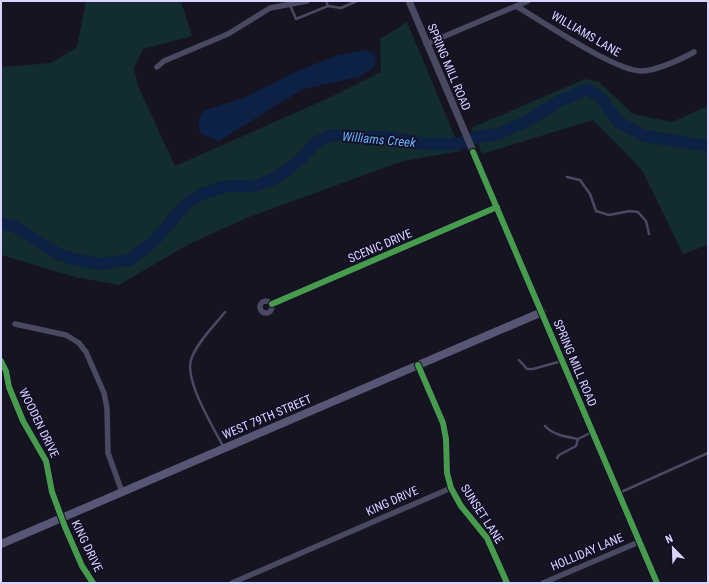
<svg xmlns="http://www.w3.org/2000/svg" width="709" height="584" viewBox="0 0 709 584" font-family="'Roboto Condensed',sans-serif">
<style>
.green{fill:#132c2d}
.water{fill:#0d2144}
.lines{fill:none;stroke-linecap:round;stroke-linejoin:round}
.river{stroke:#0d2144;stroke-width:12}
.service{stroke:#4a4962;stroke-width:2.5}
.minor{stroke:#4a4962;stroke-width:5.5}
.tertiary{stroke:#4a4962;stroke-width:7}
.secondary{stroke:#575674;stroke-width:8}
.cycleway-casing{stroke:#130f26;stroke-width:8}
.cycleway{stroke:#469c4c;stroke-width:6}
.labels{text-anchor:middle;stroke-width:3.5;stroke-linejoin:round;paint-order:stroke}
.street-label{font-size:12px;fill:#d9d4ff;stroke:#130f26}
.water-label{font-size:13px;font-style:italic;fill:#62b6ff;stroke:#130f26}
</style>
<rect width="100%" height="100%" fill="#161421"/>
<path class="green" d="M86 1H181L192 36 143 49 134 68 138 86 175 166 329 98 381 72 380 39 407 22 461 151 403 161 249 217 189 244 119 285 75 277 1 255V67L51 63 77 47Z
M585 79 599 82 633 114 672 122 708 106V245L683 254 642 170 593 120 482 154 471 128Z"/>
<path class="water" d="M365 50 374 53 376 58 375 67 359 77 303 89 219 141 201 134C197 125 198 120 203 111L243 98 298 71 338 55Z"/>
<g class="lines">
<path class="river" d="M1 224 14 226 58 254 74 259 99 264 130 260 153 242 186 204 202 194 226 186H254L274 179 300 160 316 142 332 135 395 138 426 144H458L478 137 498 134 525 122 560 101 587 89 601 98 618 122 645 136 708 146"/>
<path class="service" d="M326 1 328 6
M290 5 296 19 328 6 341 8 357 1
M567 177 580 180 590 194 596 211 609 215 630 211 638 212 646 221 649 234
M519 360 527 369H533L562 361
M545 426C553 435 567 437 578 439L592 432
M224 448C214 428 182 378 192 357 199 340 214 326 225 312
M557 458 559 455 576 446 578 439
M619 493 708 453"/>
<path class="minor" d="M516 6C542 21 616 72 642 71 655 71 682 59 694 52
M426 44 528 1
M157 67 164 61 228 34 270 8 307 1
M260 307a6 6 0 1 1 12 0a6 6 0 1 1-12 0Z
M272 304 497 207
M15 324 66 335 79 343 86 352 104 393 107 408 108 453 122 492
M1 361 6 371 9 387 23 421 46 461 52 492 65 527 82 566 93 583
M418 365 443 423 446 439 447 473 451 488 461 506 487 538 507 583
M232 583 451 488
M543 583 639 542"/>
<path class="tertiary" d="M409 1 657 583"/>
<path class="secondary" d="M1 544 542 312"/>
<g class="cycleway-casing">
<path id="cycleway" d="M473 152 657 583
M272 304 497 207
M1 361 6 371 9 387 23 421 46 461 52 492 65 527 82 566 93 583
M418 365 443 423 446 439 447 473 451 488 461 506 487 538 507 583"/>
</g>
<use href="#cycleway" class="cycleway"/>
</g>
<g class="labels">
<g class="street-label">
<text transform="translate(586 34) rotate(30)" y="4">WILLIAMS LANE</text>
<text transform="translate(449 67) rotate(67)" y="4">SPRING MILL ROAD</text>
<text transform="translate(380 246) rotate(-23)" y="4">SCENIC DRIVE</text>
<text transform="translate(575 363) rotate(67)" y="4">SPRING MILL ROAD</text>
<text transform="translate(267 417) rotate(-23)" y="4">WEST 79TH STREET</text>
<text transform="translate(39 423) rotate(64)" y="4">WOODEN DRIVE</text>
<text transform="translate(392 501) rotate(-24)" y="4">KING DRIVE</text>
<text transform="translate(482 514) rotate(57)" y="4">SUNSET LANE</text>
<text transform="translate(87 546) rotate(64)" y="4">KING DRIVE</text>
<text transform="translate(587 552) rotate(-23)" y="4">HOLLIDAY LANE</text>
</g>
<g class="water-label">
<text transform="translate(379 139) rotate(5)" y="5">Williams Creek</text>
</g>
</g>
<rect width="709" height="584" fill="none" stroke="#d9d4ff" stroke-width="4"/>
<g transform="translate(673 548) rotate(337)" stroke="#130f26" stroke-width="3" paint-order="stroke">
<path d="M0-3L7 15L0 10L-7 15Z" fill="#d9d4ff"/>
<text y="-6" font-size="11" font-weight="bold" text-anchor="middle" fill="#d9d4ff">N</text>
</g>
</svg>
